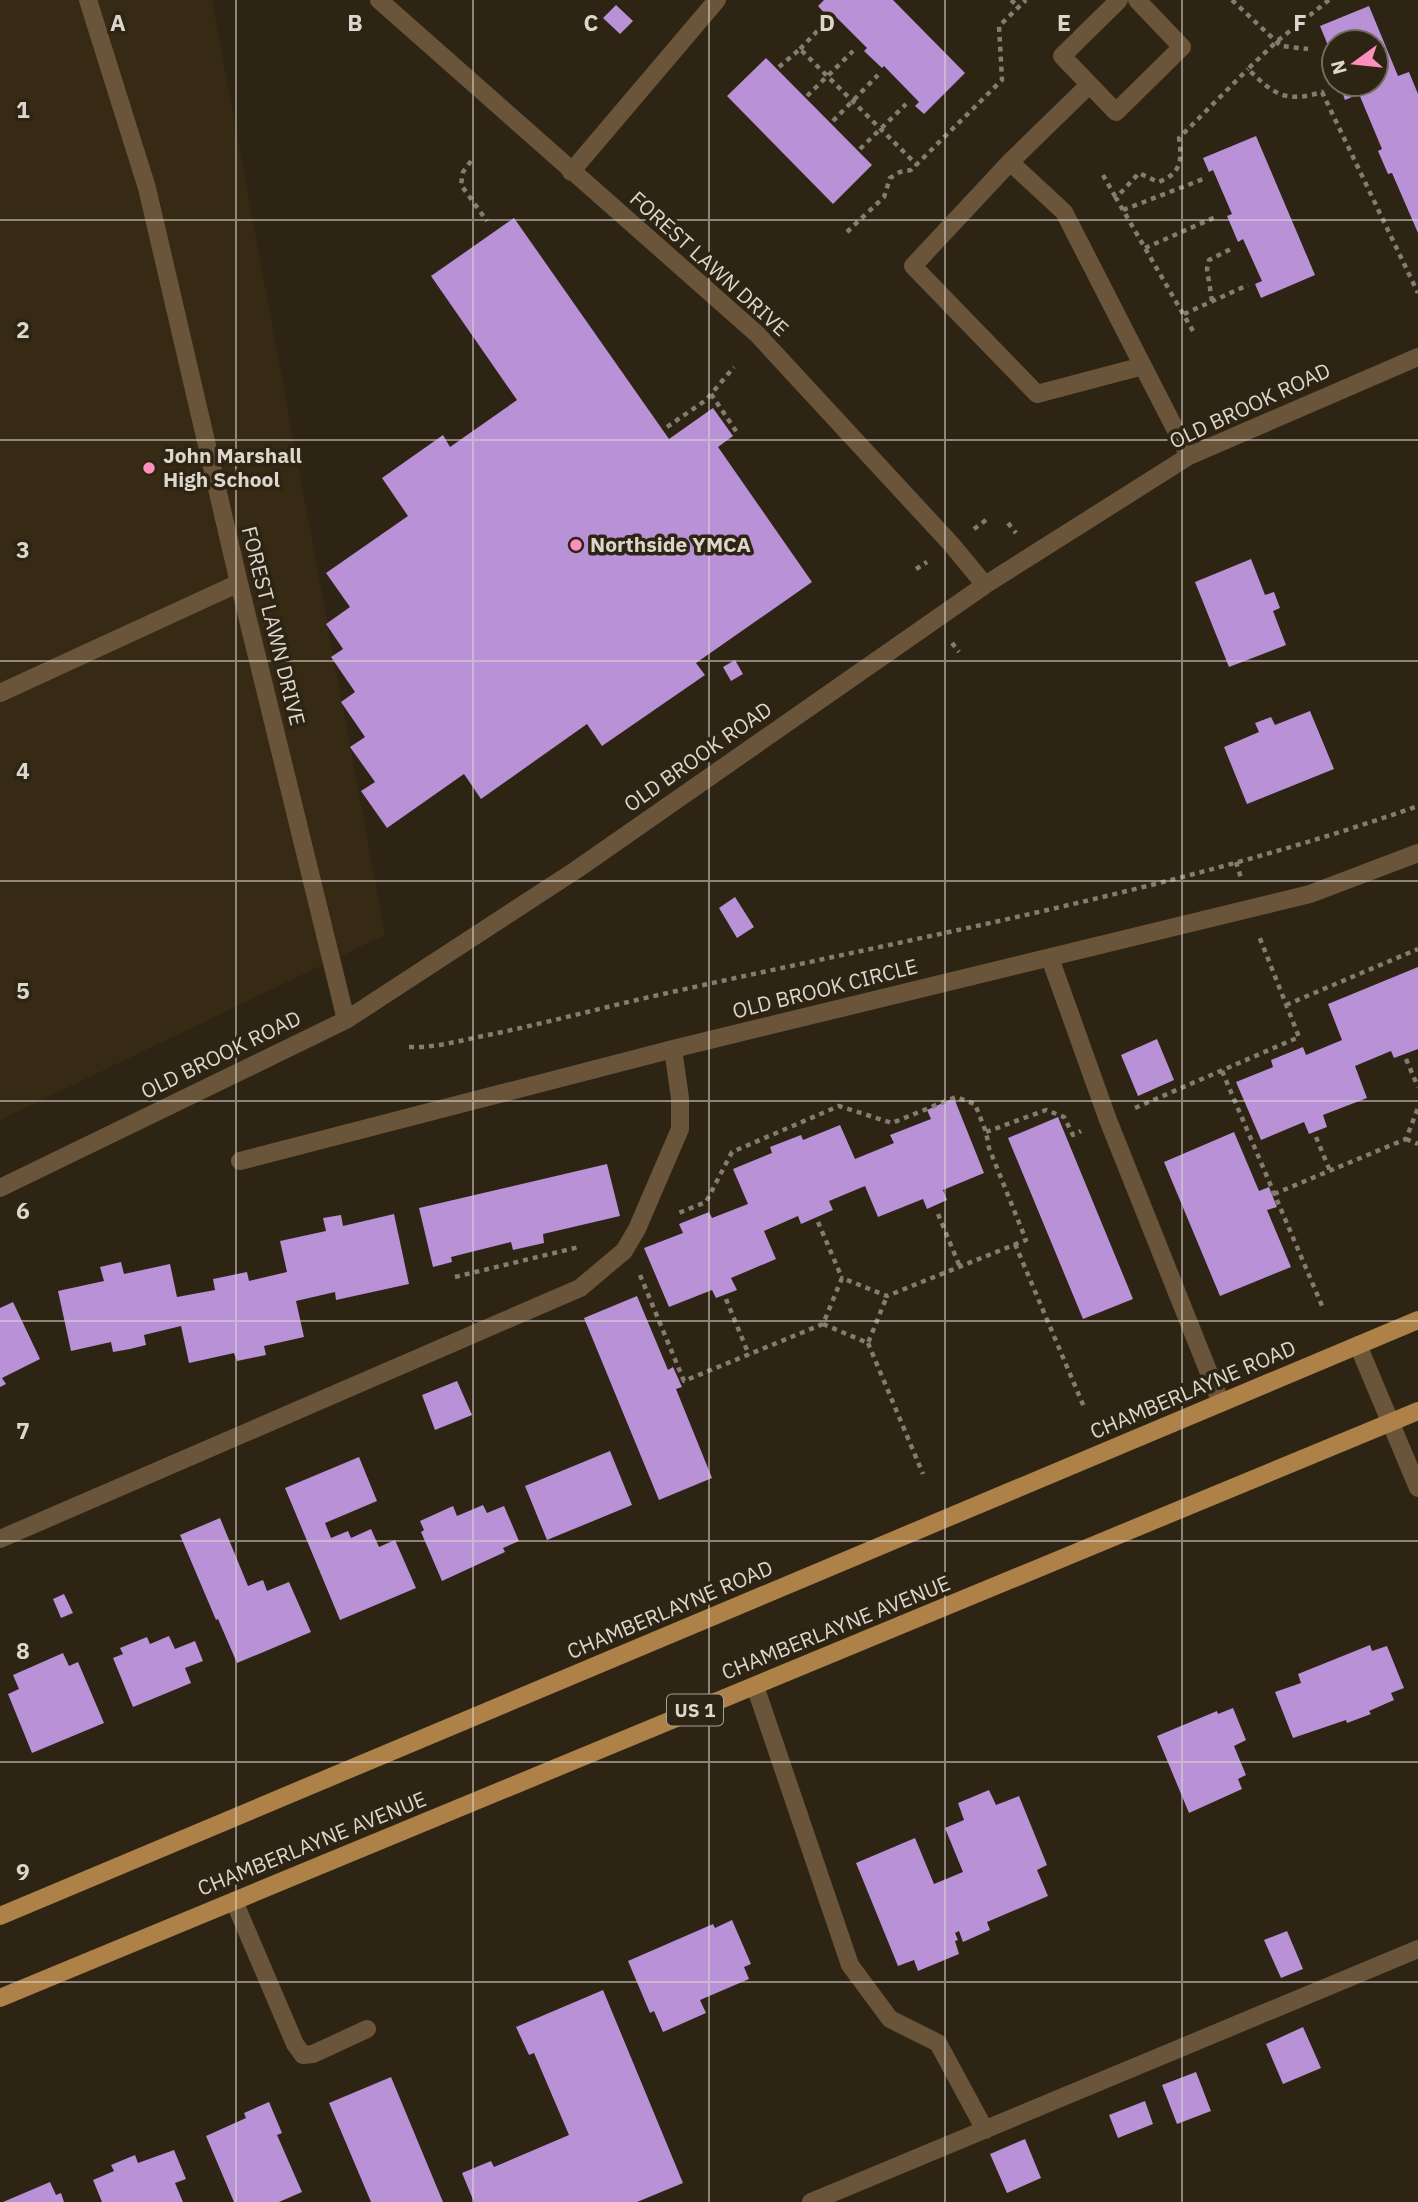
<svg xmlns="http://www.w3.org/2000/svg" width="1418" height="2202" viewBox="0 0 1418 2202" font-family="'IBM Plex Sans',sans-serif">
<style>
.built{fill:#372a14}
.building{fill:#b891d7}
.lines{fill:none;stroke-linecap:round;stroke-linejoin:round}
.path{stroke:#837c6f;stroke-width:4.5;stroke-dasharray:5 5;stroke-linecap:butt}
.minor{stroke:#6a543a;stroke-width:18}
.major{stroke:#ad8148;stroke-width:18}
.grid{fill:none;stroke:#dcd6cc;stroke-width:2;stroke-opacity:0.55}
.poi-dot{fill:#fe8ebc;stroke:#2d2414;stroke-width:2.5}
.labels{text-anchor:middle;stroke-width:7;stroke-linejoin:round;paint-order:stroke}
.shield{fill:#2d2414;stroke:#a8a195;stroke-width:2}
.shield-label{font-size:19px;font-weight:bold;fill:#dcd6cc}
.street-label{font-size:21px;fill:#dcd6cc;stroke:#2d2414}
.poi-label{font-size:21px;font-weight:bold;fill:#dcd6cc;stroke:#2d2414;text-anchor:start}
.grid-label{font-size:23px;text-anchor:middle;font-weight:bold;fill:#dcd6cc;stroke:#2d2414;stroke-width:7;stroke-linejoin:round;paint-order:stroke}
</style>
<rect width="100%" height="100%" fill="#2d2414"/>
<path class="built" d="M0 0H212L385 935 0 1120Z"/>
<path class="building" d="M824 0H893L965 73 924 114 915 106 919 102 884 66 882 68 864 51 867 48 832 13 828 17 818 6Z
M616 5 633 21 620 34 603 18Z
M1369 6 1398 76 1409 72 1418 94V233L1392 173 1388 174 1378 151 1382 149 1359 94 1345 100 1340 86 1344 84H1376V42H1334V60L1320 26Z
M766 58 872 165 833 204 727 96Z
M1256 136 1315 275 1261 298 1255 284 1262 281 1243 239 1238 242 1227 216 1232 214 1213 170 1209 172 1203 158Z
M514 218 669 439 713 408 733 436 718 447 812 582 696 663 705 675 602 746 587 724 481 799 464 774 387 828 361 791 375 782 350 747 365 737 341 702 355 692 331 657 343 649 326 624 350 607 326 573 408 516 382 478 443 435 450 447 517 400 431 276Z
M1251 559 1265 595 1274 592 1280 608 1273 611 1286 645 1229 667 1195 582Z
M735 660 743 674 731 681 723 667Z
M1310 711 1334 769 1247 804 1224 747 1259 732 1255 723 1271 717 1275 725Z
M735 897 754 927 737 938 719 908Z
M1418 967V1049L1394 1058 1391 1051 1355 1066 1367 1098 1323 1115 1327 1127 1309 1134 1304 1122 1261 1140 1236 1082 1273 1067 1271 1060 1303 1047 1306 1055 1342 1040 1328 1004Z
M1157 1039 1174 1080 1138 1096 1121 1055Z
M954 1098 984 1173 943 1190 947 1200 927 1209 923 1199 878 1217 865 1186 829 1201 833 1210 801 1224 798 1216 764 1231 776 1259 731 1278 737 1290 716 1298 712 1290 669 1307 644 1248 683 1233 679 1224 709 1212 712 1218 748 1204 733 1169 772 1153 770 1147 801 1135 803 1140 840 1125 855 1159 894 1143 890 1135 931 1119 927 1110Z
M1058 1117 1133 1299 1083 1319 1008 1138Z
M1234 1132 1259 1191 1269 1187 1277 1207 1267 1210 1291 1267 1220 1296 1164 1162Z
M607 1164 620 1216 543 1234 544 1243 513 1250 511 1242 451 1257 452 1262 433 1267 419 1208Z
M394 1214 409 1284 336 1300 335 1292 296 1301 304 1337 264 1346 266 1355 237 1361 234 1353 189 1363 181 1326 144 1335 146 1345 130 1349 113 1352 111 1342 71 1351 58 1291 104 1281 100 1267 121 1262 124 1274 170 1264 177 1297 215 1290 213 1279 247 1272 249 1281 287 1272 280 1241 326 1231 323 1218 341 1215 343 1226Z
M637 1296 668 1370 673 1367 682 1387 676 1389 712 1478 659 1500 584 1318Z
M13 1302 40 1359 2 1378 6 1384 0 1387V1308Z
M457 1381 472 1415 435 1430 422 1395Z
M610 1451 632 1505 547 1540 525 1486Z
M359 1457 377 1501 325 1523 331 1538 348 1531 351 1538 371 1529 379 1547 395 1540 416 1588 340 1620 285 1488Z
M483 1505 487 1513 504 1506 519 1541 503 1548 505 1552 442 1581 421 1532 424 1530 420 1521 453 1506 457 1516Z
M220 1518 248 1586 263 1580 267 1591 289 1582 311 1632 237 1663 218 1619 216 1620 180 1535Z
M64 1594 73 1613 61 1618 53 1599Z
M169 1636 175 1649 195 1641 203 1661 185 1668 191 1683 133 1707 113 1658 123 1654 120 1648 147 1637 150 1644Z
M1370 1645 1372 1651 1387 1646 1404 1688 1391 1693 1394 1700 1369 1711 1371 1714 1347 1723 1346 1720 1293 1738 1275 1692 1301 1683 1298 1674Z
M63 1653 69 1666 78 1662 104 1723 32 1753 8 1694 19 1689 13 1675Z
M1233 1708 1246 1740 1234 1746 1246 1775 1238 1779 1242 1789 1189 1813 1157 1736 1217 1711 1218 1714Z
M989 1790 996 1805 1019 1796 1047 1865 1037 1870 1048 1896 987 1922 990 1930 963 1942 959 1931 955 1933 958 1940 955 1941 959 1954 918 1971 914 1960 898 1966 856 1863 915 1838 934 1884 963 1872 945 1828 964 1820 958 1803Z
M732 1920 751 1964 744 1967 749 1979 700 2000 706 2013 663 2032 654 2011 650 2013 628 1961 713 1924 715 1928Z
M1287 1931 1303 1969 1281 1978 1264 1940Z
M603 1990 683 2183 637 2202H474L462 2173 491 2161 494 2167 569 2135 534 2053 529 2055 516 2027Z
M1303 2027 1321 2068 1283 2084 1266 2044Z
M1196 2072 1211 2111 1177 2124 1162 2085Z
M391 2077 443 2202H371L329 2103Z
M1145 2101 1153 2124 1118 2138 1109 2115Z
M269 2102 282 2133 277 2135 302 2192 279 2202H234L206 2136 246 2118 244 2113Z
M1025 2139 1041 2178 1007 2193 990 2154Z
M174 2150 186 2179 175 2183 183 2202H102L93 2180 114 2171 111 2165 135 2155 138 2163Z
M50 2182 56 2195 61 2193 64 2202H3Z"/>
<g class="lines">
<path class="path" d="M1011 0 1019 7
M1232 0 1281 46 1308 49
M1329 0 1276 42 1248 69C1274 95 1286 103 1322 92L1418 293
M800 49 826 22
M779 67 800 49 917 165
M807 96 853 51
M833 121 878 75
M860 149 906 104
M471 161 463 172 461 185 487 221
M1103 175 1116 198
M1123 210 1206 178
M847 232 884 197 890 178 900 172 911 170 1002 80 999 26 1026 0
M1145 248 1218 216
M1212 301 1207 269 1209 260 1233 248
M1184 314 1248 285
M1193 331 1116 198 1139 173 1158 182C1182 174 1182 159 1179 138L1248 69
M711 394 738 434
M667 427 706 400 734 367
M1008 523 1016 533
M974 529 986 520
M916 569 927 562
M952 643 959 652
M1236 862 1242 881
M1286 1005 1418 949
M409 1047C436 1048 462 1040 488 1035 547 1023 604 1007 663 994 916 937 1173 892 1418 806
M1406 1059 1418 1087
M1222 1071 1323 1308
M1135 1108 1299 1037 1259 936
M986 1132 1046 1110 1064 1117 1073 1135 1081 1131
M1316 1137 1330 1171
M1406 1139 1418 1144
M1274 1194 1406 1139 1418 1108
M938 1214 960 1267
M818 1222 842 1278
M1015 1244 1084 1407
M640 1275 684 1381 823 1324 842 1278 887 1296 1026 1240 989 1148 986 1132 975 1104 956 1097 892 1123 839 1106 732 1152 706 1202 676 1214
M455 1277 579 1247
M726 1299 749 1355
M823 1324 868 1343 887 1296
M868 1343 923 1474"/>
<path class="minor" d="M88 0 147 188 239 583 346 1020
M379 0 757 334 952 545 985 585
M1119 0 1062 56 1116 112 1182 47 1137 0
M1010 162 1089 85
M571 172 717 0
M1143 366 1037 394 913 266 1010 162 1064 212 1189 456
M0 693 239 583
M1050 958 1108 1120 1221 1403
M240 1161 673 1049 1310 894 1418 853
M0 1188 346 1020 576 870 985 585 1189 456 1418 357
M1358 1345 1418 1488
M0 1539 580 1288 624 1251 637 1229 680 1129V1098L673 1049
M755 1686 850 1965 890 2019 938 2043 985 2130
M234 1901 295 2044 303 2055 313 2054 367 2029
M811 2202 1418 1949"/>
<path class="major" d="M0 1916 1418 1320
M0 1998 1418 1411"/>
</g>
<path class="grid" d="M236 0V2202M473 0V2202M709 0V2202M945 0V2202M1182 0V2202M0 220H1418M0 440H1418M0 661H1418M0 881H1418M0 1101H1418M0 1321H1418M0 1541H1418M0 1762H1418M0 1982H1418"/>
<g class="poi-dot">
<circle cx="149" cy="468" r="7"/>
<circle cx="576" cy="545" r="7"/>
</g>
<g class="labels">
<rect class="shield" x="667" y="1694.5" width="56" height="31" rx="5"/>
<g class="shield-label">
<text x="695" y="1717">US 1</text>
</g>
<g class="street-label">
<text transform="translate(709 264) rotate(42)" y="7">FOREST LAWN DRIVE</text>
<text transform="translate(1250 406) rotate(-25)" y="7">OLD BROOK ROAD</text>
<text transform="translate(273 626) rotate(76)" y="7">FOREST LAWN DRIVE</text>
<text transform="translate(698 757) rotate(-35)" y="7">OLD BROOK ROAD</text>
<text transform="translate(825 989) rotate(-14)" y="7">OLD BROOK CIRCLE</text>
<text transform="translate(221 1055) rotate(-26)" y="7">OLD BROOK ROAD</text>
<text transform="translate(1193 1390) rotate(-23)" y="7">CHAMBERLAYNE ROAD</text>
<text transform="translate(670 1610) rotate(-23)" y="7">CHAMBERLAYNE ROAD</text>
<text transform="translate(836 1628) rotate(-22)" y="7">CHAMBERLAYNE AVENUE</text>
<text transform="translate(312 1844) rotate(-22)" y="7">CHAMBERLAYNE AVENUE</text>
</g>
<g class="poi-label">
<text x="163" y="463">John Marshall<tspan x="163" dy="24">High School</tspan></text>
<text x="590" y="552">Northside YMCA</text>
</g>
</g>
<g class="grid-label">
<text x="118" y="31">A</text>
<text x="355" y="31">B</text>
<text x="591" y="31">C</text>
<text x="827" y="31">D</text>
<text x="1064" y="31">E</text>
<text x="1300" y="31">F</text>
<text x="23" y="118">1</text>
<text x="23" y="338">2</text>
<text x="23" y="558">3</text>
<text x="23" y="779">4</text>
<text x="23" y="999">5</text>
<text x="23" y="1219">6</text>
<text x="23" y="1439">7</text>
<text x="23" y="1659">8</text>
<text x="23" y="1880">9</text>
</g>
<g transform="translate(1355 63) rotate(255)"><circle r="33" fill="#2d2414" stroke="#736b5e" stroke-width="2"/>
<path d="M0-5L12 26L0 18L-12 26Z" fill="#fe8ebc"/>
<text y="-10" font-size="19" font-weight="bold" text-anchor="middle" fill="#dcd6cc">N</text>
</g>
</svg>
